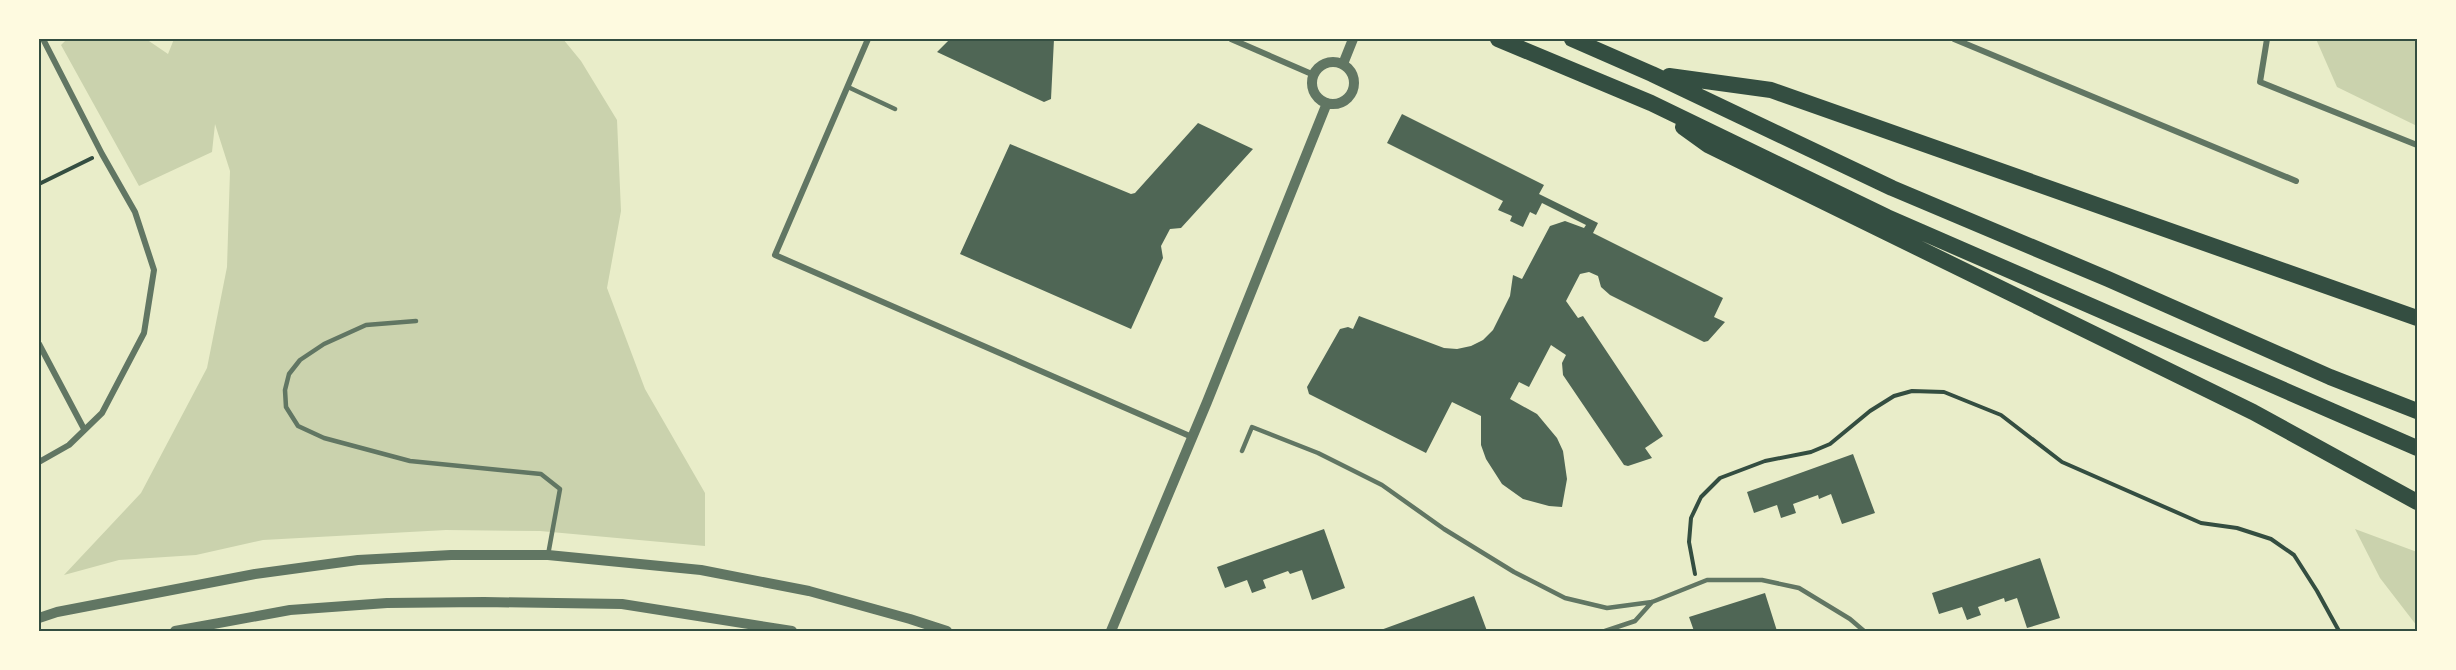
<svg xmlns="http://www.w3.org/2000/svg" width="2456" height="670" viewBox="0 0 2456 670" font-family="'Source Sans 3',sans-serif">
<style>
.green{fill:#cad2ad}
.building{fill:#4f6655}
.lines{fill:none;stroke-linecap:round;stroke-linejoin:round}
.path{stroke:#344e41;stroke-width:4}
.service{stroke:#617663;stroke-width:4.5}
.minor{stroke:#617663;stroke-width:6}
.tertiary{stroke:#617663;stroke-width:10}
.trunk{stroke:#344e41;stroke-width:16}
.neatline{fill:none;stroke:#344e41;stroke-width:2}
</style>
<rect width="100%" height="100%" fill="#e9edc9"/>
<path class="green" d="M67 39H146L168 54 174 39H563L581 61 617 120 621 211 607 288 645 389 705 493V546L540 531 446 530 263 540 196 555 119 560 64 575 141 493 207 368 227 267 230 171 215 124 212 152 139 186 61 45Z
M2316 39H2417V126L2337 87Z
M2355 529 2417 552V626L2380 578Z"/>
<path class="building" d="M950 39H1054L1051 99 1044 102 937 52Z
M1402 114 1544 185 1539 194 1598 223 1593 233 1723 298 1714 317 1725 322 1708 341 1704 342 1610 295 1601 287 1598 276 1589 272 1580 274 1566 301 1578 318 1583 316 1663 436 1645 448 1652 458 1628 466 1624 465 1563 375 1562 363 1566 355 1551 345 1529 387 1519 382 1510 399 1537 414 1557 438 1563 451 1567 479 1562 507 1549 506 1523 499 1502 484 1486 459 1481 445V416L1452 402 1426 453 1309 394 1307 387 1340 329 1348 327 1353 329 1359 316 1444 348 1457 349 1471 346 1483 340 1493 330 1510 296 1513 275 1522 279 1550 226 1565 221 1584 228 1586 225 1542 203 1536 215 1530 212 1523 227 1510 221 1512 216 1498 210 1503 201 1387 143Z
M1198 123 1253 149 1181 228 1170 229 1161 246 1163 258 1131 329 960 254 1010 144 1131 194 1135 193Z
M1853 454 1875 513 1842 524 1831 494 1819 499 1818 495 1793 504 1796 513 1781 518 1777 505 1754 513 1747 492Z
M1324 529 1345 588 1312 600 1302 570 1290 574 1288 571 1263 580 1266 588 1252 593 1247 580 1225 588 1217 567Z
M2040 558 2060 618 2027 628 2017 598 2005 602 2004 598 1978 607 1981 615 1967 620 1962 607 1939 614 1932 593Z
M1765 593 1777 631H1694L1689 617Z
M1474 596 1487 631H1378Z"/>
<g class="lines">
<path class="path" d="M39 184 92 158
M1695 574 1689 542 1691 518 1701 497 1720 478 1765 461 1811 452 1830 444 1870 411 1894 396 1912 391 1944 392 2001 415 2062 462 2201 523 2237 528 2271 539 2294 555 2317 591 2339 631"/>
<path class="service" d="M848 87 895 109
M416 321 366 325 324 344 300 360 289 374 285 390 286 407 298 426 324 438 410 461 541 474 560 489 548 555
M1242 451 1252 427 1318 453 1382 485 1444 529 1514 572 1565 598 1607 608 1652 602 1707 580H1762L1799 588 1850 619 1864 631
M1605 631 1635 621 1652 602"/>
<path class="minor" d="M868 39 775 255 1192 437
M1231 39 1314 75
M1954 39 2296 181
M2267 39 2260 82 2417 145
M39 344 84 429
M39 462 69 445 102 413 144 333 154 270 135 212 102 154 43 39"/>
<path class="tertiary" d="M1312 83a21 21 0 1 1 42 0a21 21 0 1 1-42 0Z
M1343 64 1353 39
M39 618 57 612 255 574 358 560 451 555H548L701 570 809 591 910 619 947 631
M175 631 290 610 387 603 484 602 622 604 792 631
M1111 631 1207 402 1327 103"/>
<path class="trunk" d="M1498 39 1651 103 1887 217 2417 448
M1572 39 1652 74 1892 188 2108 279 2330 377 2417 411
M1669 76 1771 90 2417 318
M1683 127 1708 145 2253 412 2417 502"/>
</g>
<rect width="2456" height="670" fill="none" stroke="#fefae0" stroke-width="81"/>
<rect x="40" y="40" width="2376" height="590" class="neatline"/>
</svg>
